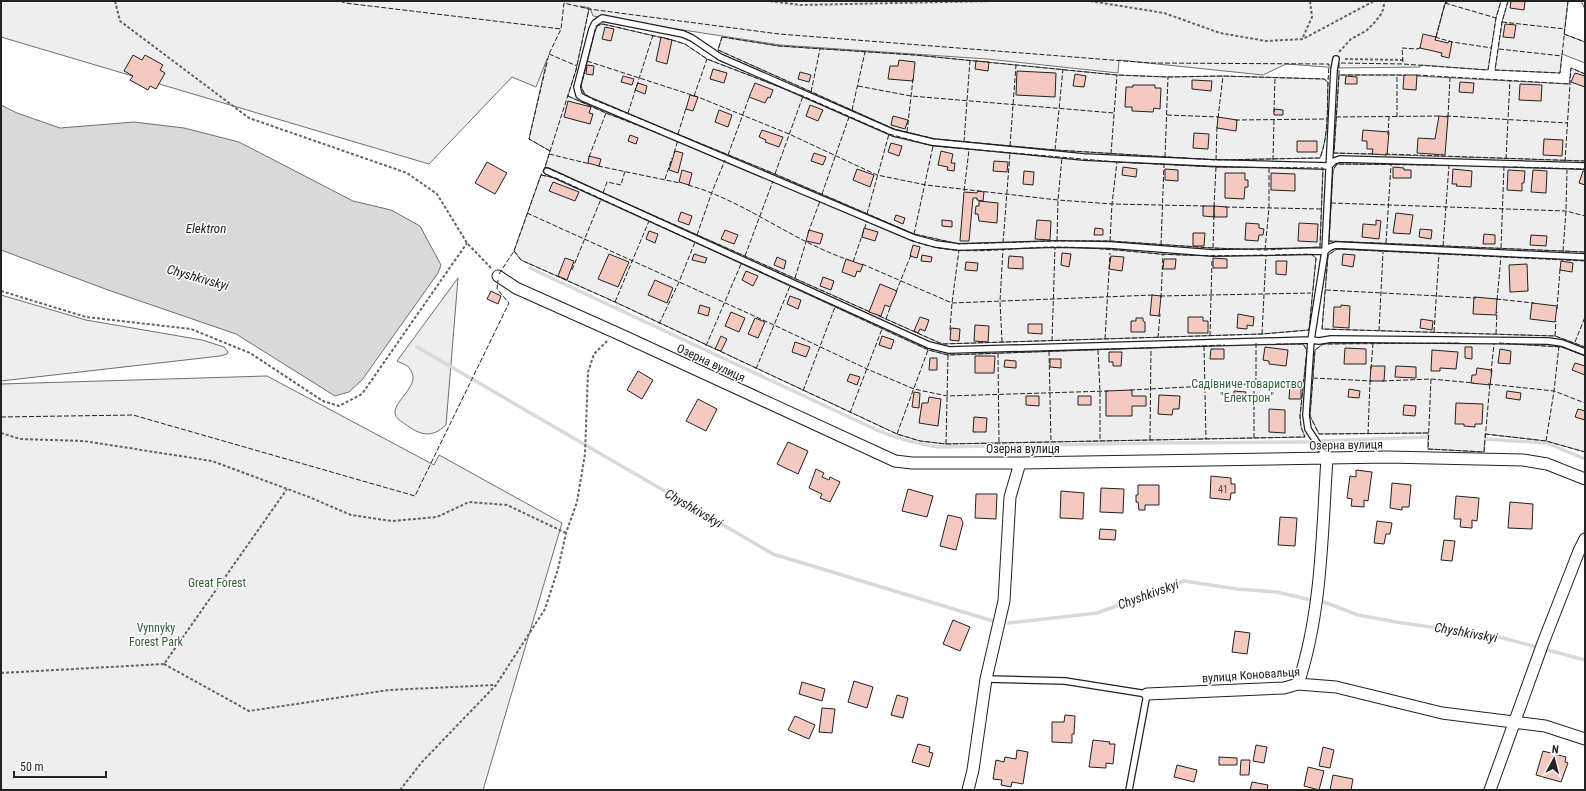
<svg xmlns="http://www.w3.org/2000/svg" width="1586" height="791" viewBox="0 0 1586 791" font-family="'Roboto Condensed',sans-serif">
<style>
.green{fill:#eee;stroke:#6f6f6f}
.water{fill:#d9d9d9;stroke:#6f6f6f}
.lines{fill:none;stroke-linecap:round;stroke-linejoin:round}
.stream{stroke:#d9d9d9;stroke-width:3.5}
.building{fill:#f3c9c0;stroke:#222}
.lane-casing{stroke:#222;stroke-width:8}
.street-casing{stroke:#222;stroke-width:13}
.path{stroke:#646464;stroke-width:2;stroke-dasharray:3 2;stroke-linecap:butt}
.lane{stroke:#fff;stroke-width:5.5}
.street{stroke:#fff;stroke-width:11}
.fence{stroke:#222;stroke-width:1;stroke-dasharray:5 2;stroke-linecap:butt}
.power{stroke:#c62828;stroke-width:1;stroke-dasharray:14 3 2 3;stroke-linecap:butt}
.labels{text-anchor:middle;stroke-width:3;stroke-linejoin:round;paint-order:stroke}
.number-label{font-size:10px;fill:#564c4a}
.street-label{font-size:12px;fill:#222;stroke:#fff}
.park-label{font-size:12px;fill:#2f5e38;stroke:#fff}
.water-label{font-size:13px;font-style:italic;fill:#222;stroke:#fff}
</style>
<rect width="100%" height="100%" fill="#fff"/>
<path class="green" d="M1 1H1446L1436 37 1445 3 1449 1H1501L1496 18 1488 70 1421 65 1420 67 1340 68 1286 64 1263 75 1119 60 1118 73 987 59 780 45 593 16 590 8 580 6 589 9 576 70 568 96 606 113 678 140 915 241 936 247 959 250 1055 247 1110 249 1160 254 1212 256 1311 254 1316 258 1309 330 1262 334 942 344 545 167 550 151 529 139 547 59 536 87 512 77 429 164 1 37Z
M1508 1H1568L1564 34 1585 42V63L1562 54 1560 73 1495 70 1502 22Z
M603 24 672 40 685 44 707 59 803 96 889 134 933 146 1117 162 1216 167 1323 168 1320 247 1265 250 1213 248 1110 241H1057L959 244 914 234 775 174 592 99 584 93 581 86 596 26Z
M722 37 779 46 915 55 1117 75 1168 77 1223 76 1324 79 1328 82C1327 107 1329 135 1320 158L1216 160 1055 150 935 139 894 129 718 50Z
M1571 68 1585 74V161L1334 153 1339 75H1397L1569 84Z
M1337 164 1449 165 1585 169V252L1329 241 1333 170Z
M541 175 556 178 928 350 948 355 1204 346 1256 343 1303 344 1307 350 1300 416 1301 427 1305 437 946 444 920 441 897 434 615 302 521 260 514 251Z
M1337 249 1583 260 1585 261V347L1555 336 1322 329 1328 255Z
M458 278 446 425C431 439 420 435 405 424 401 421 396 419 395 413 394 400 422 385 410 369 408 365 401 363 397 361Z
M1 295 86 320 202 340 224 347 228 352 227 354 220 356 1 381Z
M1373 343H1494L1562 347 1585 356V452L1546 441 1485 434 1484 452 1428 449V433L1319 434 1310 416 1315 350 1323 344Z
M267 376 434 465 439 455 562 523 483 790H1V384Z"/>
<path class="water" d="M1 105 17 113 60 128 134 122 184 128 239 142 353 201 391 210 420 226 441 265 438 273 362 380 349 392 335 396 236 334 108 290 1 250Z"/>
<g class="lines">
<path class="stream" d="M530 268 877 430C898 439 917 444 938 447L1154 443 1309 442
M417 347 773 554 993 621
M1485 439 1547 443 1585 459
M1322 441 1428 437
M1324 602 1358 615 1396 622 1499 637 1585 660
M1009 623 1097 613 1184 581 1237 589 1277 592 1311 600"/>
</g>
<path class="building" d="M1511 1H1525L1524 10 1510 8Z
M1505 24 1516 25 1514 38 1503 37Z
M605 27 614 29 611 41 602 39Z
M1423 34 1436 37 1435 40 1448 43 1449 41 1452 42 1449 58 1441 56 1442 53 1420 48Z
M661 37 672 40 667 64 656 61Z
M133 55 142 60 145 55 163 65 160 70 165 73 156 89 150 86 148 90 130 80 133 76 124 71Z
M899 60 915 62 913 81 888 79 890 66H898Z
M976 61 989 62 988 71 975 69Z
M587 65 594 66 593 75 586 74Z
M713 69 727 73 724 83 710 79Z
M1017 71 1056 73 1055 97 1016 95Z
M800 72 811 75 809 82 798 79Z
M1575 73 1585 76V87L1571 82Z
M1075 74 1086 76 1084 87 1073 86Z
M1404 75H1417L1416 90 1403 89Z
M623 76 634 79 632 85 621 82Z
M1346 76 1357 77V84H1345Z
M1192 80 1212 81 1211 91 1192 89Z
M1460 82 1474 83 1473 93 1459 92Z
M638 83 647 86 645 94 635 90Z
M755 83 773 90 770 98 768 97 765 103 749 97Z
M1520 84 1542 85 1541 101 1519 100Z
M1133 85H1155V88H1161L1160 109 1154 108 1153 112 1132 111V107H1125L1126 87H1133Z
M690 95 698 97 693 111 686 109Z
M568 101 591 107 589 113 593 114 590 124 564 117Z
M810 105 823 110 818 121 806 116Z
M1274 109 1283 110V115H1274Z
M719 110 732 115 728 127 715 122Z
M893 116 908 120 905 129 891 125Z
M1439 116 1448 117 1445 155 1417 153 1418 138 1435 139Z
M1218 117 1237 120 1236 131 1217 128Z
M762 130 783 137 779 147 765 142 766 140 759 137Z
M1363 130 1389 132 1387 155 1372 154 1373 149H1367V141H1362Z
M1194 133 1209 134 1208 149 1193 148Z
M630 135 638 138 636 144 628 141Z
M1544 139 1563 140 1562 156 1543 155Z
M1297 141H1317V152H1297Z
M891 143 902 146 899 156 888 152Z
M675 151 683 153 678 173 669 170Z
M941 151 953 154 951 163H955L954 171 947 170 948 167 938 165Z
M814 153 826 157 823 165 811 161Z
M589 156 601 159 599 166 588 163Z
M994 161 1008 162 1007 172 993 171Z
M487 162 507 173 495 194 475 183Z
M1123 167 1137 169 1136 177 1122 175Z
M1393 167 1404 168V170H1411V178H1393Z
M857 169 874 175 870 187 853 180Z
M1165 169 1178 170V181L1165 180Z
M1453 169 1472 171 1471 187 1456 186 1457 184H1452Z
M682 170 692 173 689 185 679 182Z
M1508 170 1525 171 1524 183H1522V191L1507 190Z
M1533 170 1547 171 1546 193 1531 192Z
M1024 171 1034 172 1033 185 1023 184Z
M1583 171H1585V185L1579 183Z
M1225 173H1245V180H1248V187H1245L1244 199 1225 198Z
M1271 173 1295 174V191L1271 190Z
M553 182 579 192 575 201 549 191Z
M978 191 984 192 983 201 977 200V198H973L969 241H960L964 192 977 193Z
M979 201 998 203 997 223 979 221 978 214H975L976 206H979Z
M1203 206H1214V217L1203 216Z
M1214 206 1227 207V217H1214Z
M681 212 692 216 689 225 678 221Z
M1396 213 1413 215 1410 234 1393 233Z
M896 215 905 218 903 224 894 220Z
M942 220 952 221V227L942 226Z
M1037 220 1051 221 1050 240 1035 239Z
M1376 220 1381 221 1379 239 1362 237 1363 224 1376 225Z
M1246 223 1259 224V228L1264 229 1263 235H1259L1258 241 1245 240Z
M1299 223 1318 224 1317 242 1298 241Z
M864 228 878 232 875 241 862 237Z
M1095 228 1103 229V235H1094Z
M1420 229 1432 230 1431 239 1419 237Z
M725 230 738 235 734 244 721 239Z
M809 230 823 234 820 244 806 241Z
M649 231 658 234 655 243 646 239Z
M1193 233H1205L1204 246H1193Z
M1484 234 1495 235V244H1483Z
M1531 235 1547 236 1546 246 1530 245Z
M913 245 920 247 917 258 910 256Z
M1062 253 1071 254 1069 267 1061 265Z
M609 254 629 262 618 287 598 279Z
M694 254 707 258 705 263 692 260Z
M1343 254 1355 255 1353 267 1342 265Z
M922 255 932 257 931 262 921 261Z
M1009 256 1023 257V269L1008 268Z
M1111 256 1124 257 1122 271 1109 269Z
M777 257 786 261 784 269 774 265Z
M565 258 574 261 567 280 558 276Z
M1213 258 1227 259V268H1213Z
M846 259 863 265 860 272 857 271 855 277 842 272Z
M1164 259H1176L1175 269H1163Z
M1276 261H1287L1286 275 1276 274Z
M1561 261 1573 263 1572 272 1560 270Z
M966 262 978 263 977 271 965 270Z
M1527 264 1528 291 1510 292 1509 265Z
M746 271 758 276 753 286 742 280Z
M823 277 834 281 831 290 820 286Z
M655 280 673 288 667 303 648 295Z
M880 284 897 291 890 307 885 305 881 316 869 312Z
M491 291 501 296 498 304 487 299Z
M1152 295 1161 296 1159 316 1150 315Z
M790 296 801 300 798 309 787 304Z
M1474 297 1497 299 1496 315 1473 314Z
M1532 303 1557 306 1555 322 1530 319Z
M700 305 710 308 708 316 698 313Z
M1341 305 1350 306 1349 328 1333 327 1334 307H1341Z
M731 312 745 318 739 332 725 326Z
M1238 314 1254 317 1253 326 1247 325V329L1237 328Z
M920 317 929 320 925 331 920 329 918 333 914 331Z
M1188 317H1203V321H1208V333H1188Z
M755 318 765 322 758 338 748 334Z
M1136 318H1143V321L1145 322V332H1131V321H1136Z
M1421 319 1433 321 1432 330 1420 328Z
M1028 324H1042V334L1028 333Z
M975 325 989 326 988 342 974 341Z
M951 328 960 329 959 341 950 340Z
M721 336 727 339 721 351 715 349Z
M882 336 894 340 891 349 879 345Z
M795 342 810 347 806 357 792 352Z
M1265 347 1288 350 1286 366 1269 364V361L1263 360Z
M1465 347H1472V359L1465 358Z
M1345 348 1366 349V364H1344Z
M1211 349H1224V359H1210Z
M1500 349 1511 351 1510 364 1498 363Z
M1432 350 1458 352 1456 369 1440 368V371H1431Z
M1109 352H1122L1121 366H1113V362H1109Z
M975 356H995L994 373H975Z
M930 358H937V370H929Z
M1050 359H1061V368L1050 367Z
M1005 360 1016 361V368L1004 367Z
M1575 363 1585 366V375L1572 370Z
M1371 366H1385L1384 381H1370Z
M1396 366 1416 367V378L1395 377Z
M1477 368 1492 370 1490 385 1471 383 1472 375H1476Z
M638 371 653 380 642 399 627 390Z
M850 374 860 377 857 385 847 381Z
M1290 384 1301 385V399H1289Z
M1349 389 1360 391 1359 398 1348 397Z
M1132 390V396H1146V406H1132V416H1106V391Z
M1234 391 1246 392 1245 400H1234Z
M1507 391 1521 393 1520 400 1506 398Z
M914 392 920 393 919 408 912 407Z
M1159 395 1180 396 1179 409H1173L1172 415 1158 414Z
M1026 396H1039V406L1026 405Z
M1078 396H1091V405H1078Z
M929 397 941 399 938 426 919 423 922 403H928Z
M698 399 717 409 706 431 686 421Z
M1456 403 1483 404 1482 424H1475V427L1464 426V424H1455Z
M1404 405 1416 406 1415 416 1403 415Z
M1269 409 1285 410V433L1269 432Z
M1578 409 1585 411V420L1575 417Z
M974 417 987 418 986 432H973Z
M788 442 808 451 798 474 777 464Z
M816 469 824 473 822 477 829 480 830 477 840 482 830 502 820 498 822 494 809 488Z
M1356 470 1372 472 1368 501 1364 500V507L1351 506 1352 499 1347 498 1350 476 1356 477Z
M1211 476 1231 478V484H1235V493H1231L1230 500 1210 498Z
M1392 483 1411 485 1409 507H1402V510L1390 508Z
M1138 485H1159V505H1145V510H1139L1138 502H1136V495H1138Z
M1101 488 1124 489 1123 513 1100 512Z
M908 489 933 496 927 517 902 511Z
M1061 491 1084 493 1083 519 1060 518Z
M976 494H997L996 519 975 518Z
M1456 496 1479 498 1477 521 1472 520V528L1460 527 1461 519H1454Z
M1510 502 1533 504 1532 529 1508 528Z
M948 515 961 518 963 523 956 550 940 546Z
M1280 517 1297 518 1295 546 1278 545Z
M1377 521 1392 523 1390 534H1386L1384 544 1374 543Z
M1100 529 1116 530 1115 540 1099 539Z
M1444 540 1455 541 1452 561 1441 560Z
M953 620 970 627 960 651 943 644Z
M1235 631 1250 633 1247 654 1232 652Z
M854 681 873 687 867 708 848 702Z
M802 682 825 689 822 701 799 694Z
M897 695 908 698 903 718 891 715Z
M822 708 835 709 832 733 819 732Z
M1065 715 1075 716 1074 734H1072V743L1052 742V722H1064Z
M795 716 815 725 809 739 788 730Z
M1093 740 1110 742 1109 744H1115L1113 764 1106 763V768L1089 767Z
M918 744 930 747 929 752 933 753 929 767 912 762Z
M1256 745 1267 747 1264 763 1253 761Z
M1323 747 1334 750 1330 768 1319 766Z
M1017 750 1028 752 1023 784 1012 782 1011 787 1001 785 1002 780 993 779 996 760 1004 762 1005 757 1016 759Z
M1543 751 1566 757 1565 762 1568 763 1561 782 1536 775Z
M1219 757 1237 758V765H1219Z
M1241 760H1250L1249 775H1240Z
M1177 765 1197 770 1194 782 1174 777Z
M1308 767 1324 771 1319 790 1304 786Z
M1333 775 1353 779 1351 790H1330Z
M1252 782 1268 785 1267 790H1250Z"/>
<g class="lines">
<g class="lane-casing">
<path id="lane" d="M1585 166 1340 159 1334 161 1329 166 1215 163 1084 157 932 142 894 133 720 57 692 38 683 34 602 18 595 23 592 29 577 87 579 95 583 98 914 238 936 244 959 247 1057 244 1110 245 1213 253 1325 251 1330 247 1336 245 1585 257
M547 171 929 345 949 350 1311 340 1319 341 1331 339 1548 341 1562 343 1585 352
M1327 458 1308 429 1306 415 1311 340 1325 251 1334 70 1336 59
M986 679 1065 681 1147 694 1129 790"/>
</g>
<g class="street-casing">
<path id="street" d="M498 276 516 288 619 334 895 461 912 463H1020L1387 457 1523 460 1547 464 1585 479
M1298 684C1322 612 1322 533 1327 458
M1147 694 1284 688 1298 684 1336 687 1442 713 1545 726 1585 739
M968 790 973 770 986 679 1004 601 1010 497 1020 463
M1490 790 1543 643 1579 551 1585 539"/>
</g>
<path class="path" d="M115 1 120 21 249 118 407 173 437 194 467 243 491 268
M770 1 800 5 991 1
M1090 1 1164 13 1220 33 1266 41 1303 39 1374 1
M1303 37 1312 17 1310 1
M1339 52 1351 39 1366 31 1375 22 1382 13 1385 1
M1345 59 1405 60
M1 291 86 317 191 329 250 353 323 401 339 406 362 394 467 243
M731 374 733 369
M1 433 20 439 84 441 212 461 309 497 351 515 392 521 437 517 469 502 507 505 566 533
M164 664 249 711 389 690 495 685
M1 673 164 664 287 489
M400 790 422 762 496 685 545 609 558 569 566 533 577 502 585 454 588 372 594 354 607 341"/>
<use href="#lane" class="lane"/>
<use href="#street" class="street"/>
<path class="fence" d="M340 1 345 3 561 29
M1508 1 1502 22 1495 70 1560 73 1568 1
M1445 3 1496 18
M1502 22 1565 29
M603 24 672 40 685 44 707 59 803 96 889 134 933 146 1117 162 1216 167 1323 168 1320 247 1265 250 1213 248 1110 241H1057L959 244 914 234 775 174 592 99 584 93 581 86 596 26Z
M1564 34 1585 42
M722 37 779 46 915 55 1117 75 1168 77 1223 76 1324 79 1328 82C1327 107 1329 135 1320 158L1216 160 1055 150 935 139 894 129 718 50Z
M1435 37 1452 42 1492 48
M1436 37 1445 3 1449 1
M1499 49 1562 56
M549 54 577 66
M587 61 698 97 789 134 877 175 926 185 1058 200 1112 204 1205 206
M1403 62 1402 48 1417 49 1420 48V46
M1339 75V63L1403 64 1488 70 1496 18 1501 1
M1416 75 1570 84
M858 86 911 96 1114 113
M811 92 820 49
M568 96 606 113 660 134
M694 96 707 59
M852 110 865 52
M1274 112 1275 78
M628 113 653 35
M1167 115 1219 117
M1446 116 1568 123
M1336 117 1440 116
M1397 117V75
M1448 117 1450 77
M1218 118 1223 76
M1235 120 1327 119
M907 132 913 79
M678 134 686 108
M1388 135 1389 117
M964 142 970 60
M1010 146 1016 65
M1055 150 1063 69
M550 151 529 139 549 54 561 29 564 3 589 9 779 34 1150 63 1329 64 1328 82
M674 153 678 140
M549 154 590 164
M1111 154 1117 75
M1373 154 1334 153 1339 75H1406
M1385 154 1585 161
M728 155 750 95
M589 157 606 113
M1165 157 1168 77
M1506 159 1510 80
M1216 160 1217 126
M1273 160 1274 118
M1565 162 1571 68 1585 74
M1435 165 1337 164 1333 170 1329 241 1585 252
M598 166 680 183
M545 167 870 312
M1513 167 1585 169
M775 174 803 96
M541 175 556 178 929 350 948 355 1225 345
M665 179 672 158
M688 185C745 201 792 241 849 260
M964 191 969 150
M603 193 607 182 621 185 625 171
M822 194 849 117
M1331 203 1566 211 1585 216
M1214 207 1216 167
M1225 207 1321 209
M527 213 774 325 867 369 914 389 947 396 1108 391
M867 214 889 134
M808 233 820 201
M914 234 933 146
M697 235 712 192 725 160
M911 240C956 259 1008 247 1055 247 1090 247 1125 251 1160 254 1195 256 1229 256 1263 255
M1057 241 1058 200 1062 157
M1110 241 1112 204 1117 162
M1003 243 1010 153
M1386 243 1391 165
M1161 245 1164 164
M1443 246 1449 165
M1213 248 1214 215
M1501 248 1504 166
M1265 250 1269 208V168
M514 251 521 260 615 302 897 434 920 441 946 444 1305 437 1301 427 1300 416 1307 350 1303 344H1275
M1563 251 1566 211 1567 170
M745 256 773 181
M1585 261 1337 249 1328 255 1322 329 1555 336 1585 347
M853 262 867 221
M862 264 952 303 1154 295
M572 270 601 199
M499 274 514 251 541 175 545 167 576 70 589 9
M795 278 806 242
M1326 290 1476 298
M896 292 911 255
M1160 296 1311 293
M1161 298 1163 254
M1496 299 1534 303
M1497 300 1501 257
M615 302 649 221
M1557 309 1560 269
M879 316 942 344 1262 334 1309 330 1316 258 1311 254 1273 255
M886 319 891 305
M659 324 679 282 695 242
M950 330 952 303 959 250
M1379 331 1383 252
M1434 332 1439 254
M1262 334 1266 255
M1496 334 1497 312
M1210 336 1212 260
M1555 336 1556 321
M1158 338 1160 314
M1105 339 1110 253
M1052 341 1055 247
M1002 342 1000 301 1003 249
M1575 342 1585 317
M1499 343 1562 347 1585 356
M706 346 741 264
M1204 346 1206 439
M1098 350 1100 392V441
M1049 351 1051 442
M998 353 999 443
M756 369 790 286
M1371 369 1373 343
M1491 373 1494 343
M1313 378 1372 381
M1431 379 1428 449 1484 452 1490 383
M1382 381 1431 379 1474 383
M1256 383V343
M1488 384 1554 391 1585 403
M1130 390 1304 381
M803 391 835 307
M850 413 882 329
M1 417 133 415 415 496 509 303 497 289 498 280
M1428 433 1319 434 1310 416 1315 350 1323 344 1461 343
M897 434 928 350
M1368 434 1370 381
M1485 434 1546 441 1585 452
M1254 438V383
M1150 440 1151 348
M1546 441 1554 391 1559 346
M946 444 948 355"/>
<path class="power" d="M1581 1 1585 9"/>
</g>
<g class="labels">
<g class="number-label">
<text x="1223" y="493">41</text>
</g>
<g class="street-label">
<text transform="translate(711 363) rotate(25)" y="4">Озерна вулиця</text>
<text transform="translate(1346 445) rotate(-1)" y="4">Озерна вулиця</text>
<text x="1023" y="453">Озерна вулиця</text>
<text transform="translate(1251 675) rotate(-4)" y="4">вулиця Коновальця</text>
</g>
<g class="park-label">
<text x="1247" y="388">Садівниче товариство<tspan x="1247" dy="14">"Електрон"</tspan></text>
<text x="217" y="587">Great Forest</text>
<text x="156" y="632">Vynnyky<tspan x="156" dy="14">Forest Park</tspan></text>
</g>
<g class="water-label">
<text x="206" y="233">Elektron</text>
<text transform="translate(198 277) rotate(16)" y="5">Chyshkivskyi</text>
<text transform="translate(694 508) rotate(30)" y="5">Chyshkivskyi</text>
<text transform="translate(1148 594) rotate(-20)" y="5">Chyshkivskyi</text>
<text transform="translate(1466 632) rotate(10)" y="5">Chyshkivskyi</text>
</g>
</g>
<rect width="1586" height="791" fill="none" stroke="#222222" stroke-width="4"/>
<g transform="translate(1554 759) rotate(7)" stroke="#ffffff" stroke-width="3" paint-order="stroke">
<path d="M0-3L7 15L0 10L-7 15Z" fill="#222222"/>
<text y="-6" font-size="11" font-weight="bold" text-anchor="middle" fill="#222222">N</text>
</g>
<path d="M14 771v6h92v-6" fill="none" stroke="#222222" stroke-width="2"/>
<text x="20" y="771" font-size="12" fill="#222222" stroke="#ffffff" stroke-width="3" paint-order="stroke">50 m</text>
</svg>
